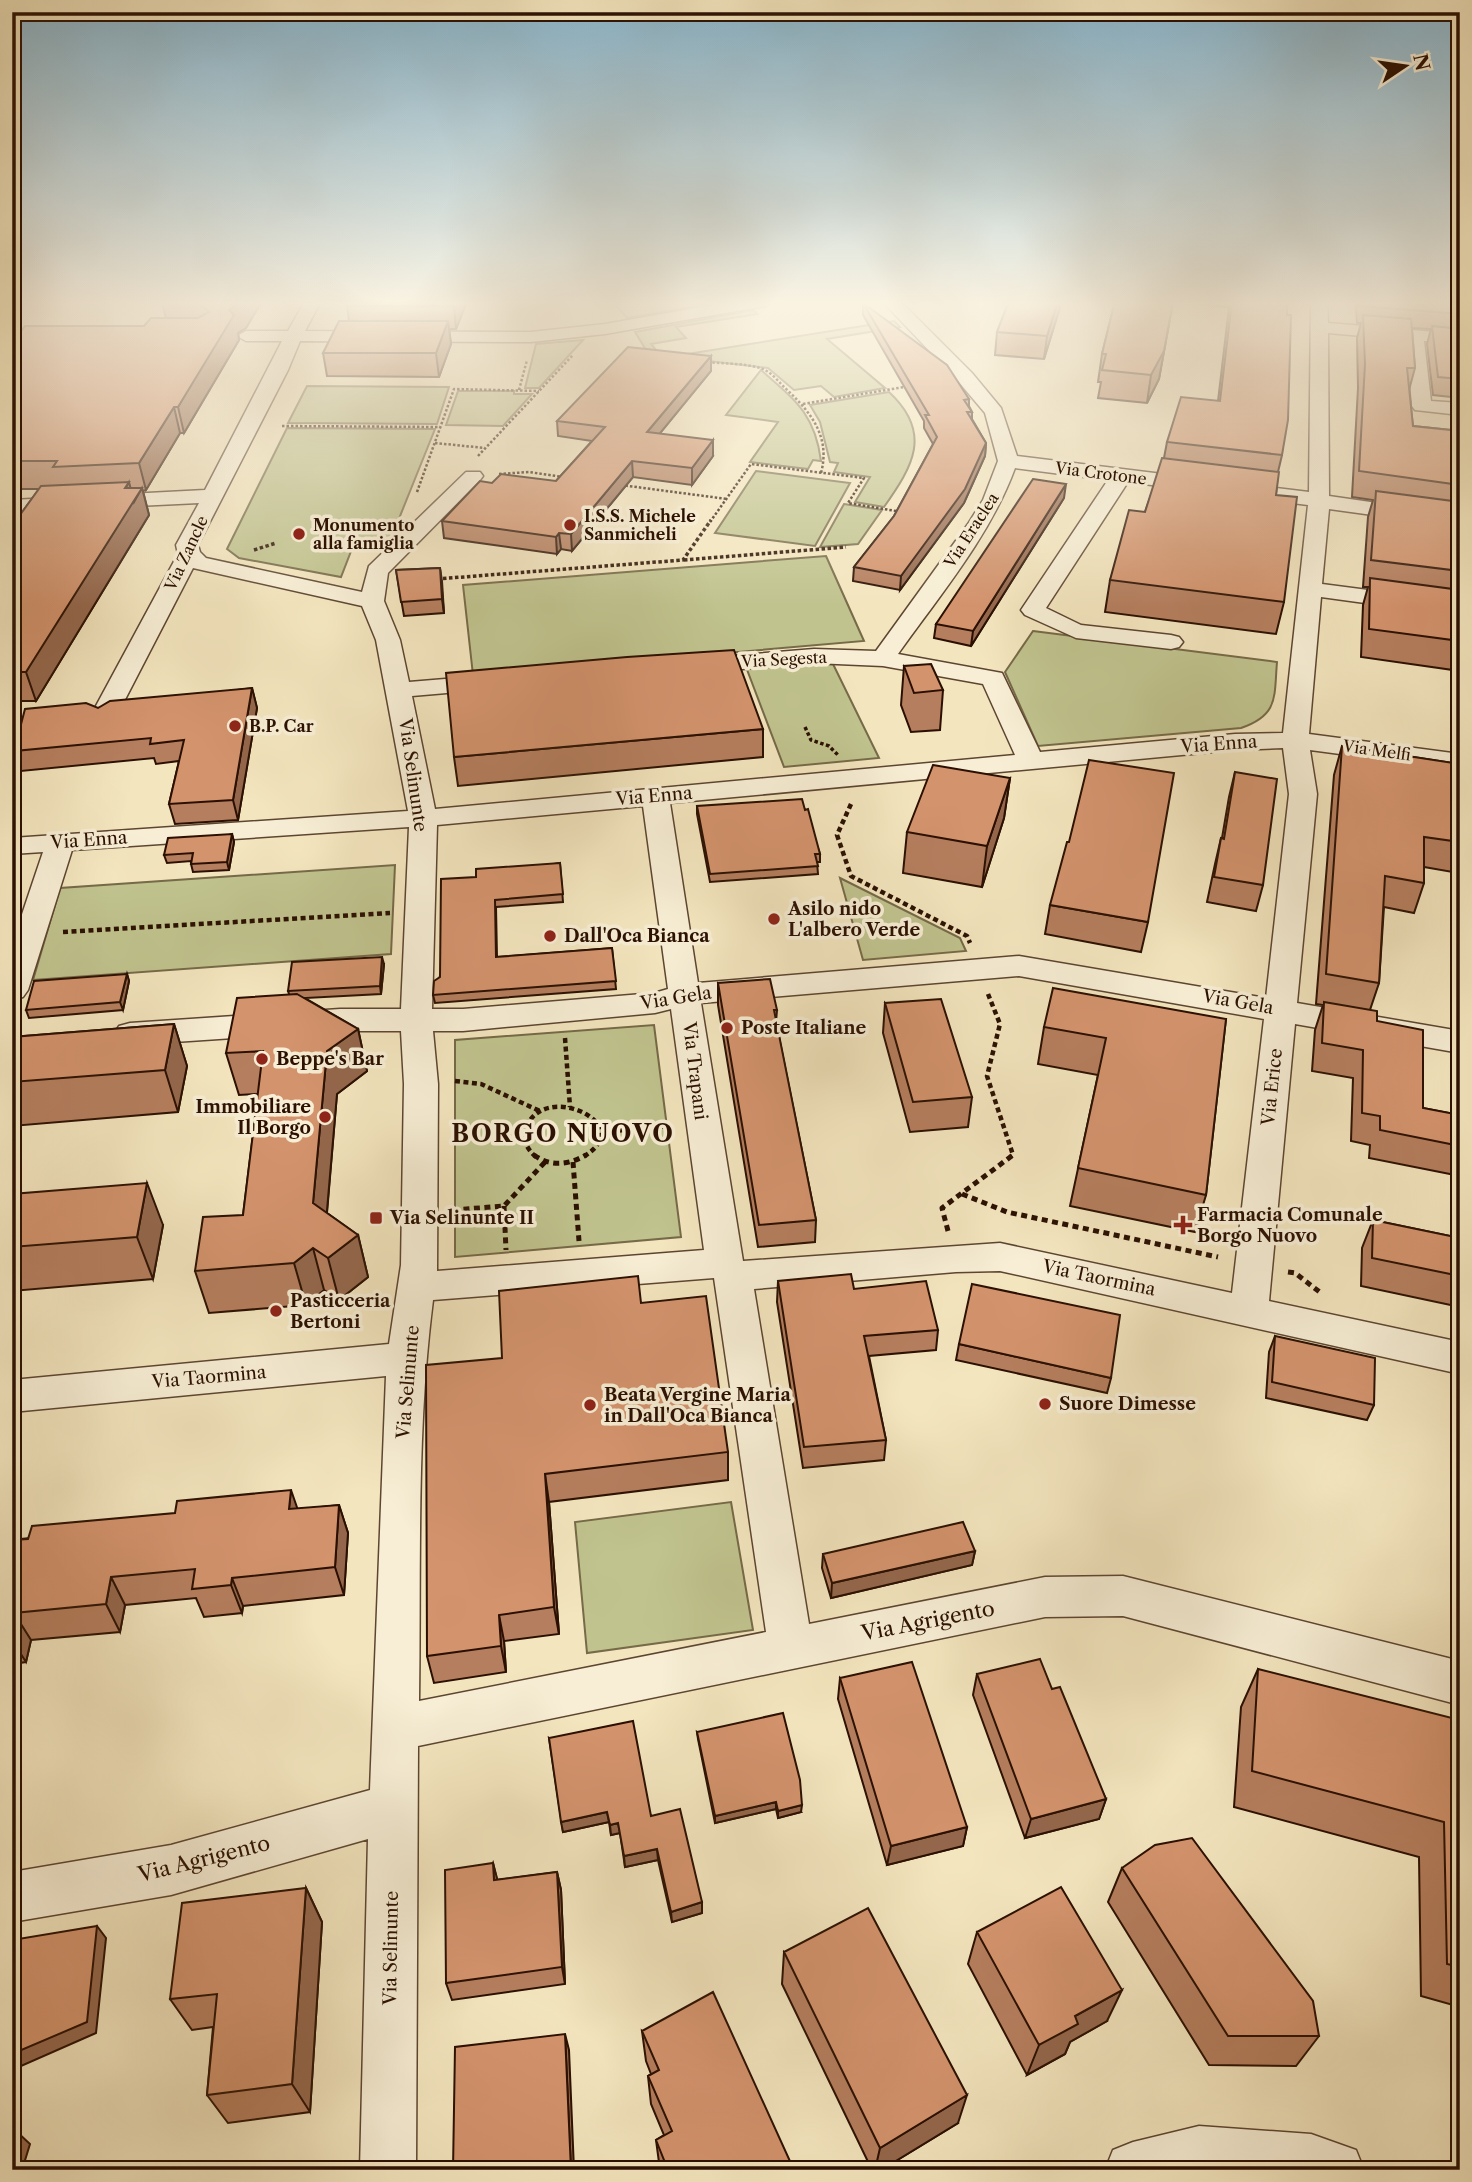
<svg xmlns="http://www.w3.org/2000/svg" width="1472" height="2182" viewBox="0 0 1472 2182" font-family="'Libre Caslon Text',serif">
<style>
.green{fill:#c0c38e;stroke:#766a48;stroke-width:2}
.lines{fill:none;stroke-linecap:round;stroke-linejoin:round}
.minor-casing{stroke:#5d4531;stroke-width:3}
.path-far3{stroke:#2b1002;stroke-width:2.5;stroke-dasharray:2.5 2;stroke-linecap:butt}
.path-far2{stroke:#2b1002;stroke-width:3.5;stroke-dasharray:3.5 2.5;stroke-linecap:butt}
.path-far1{stroke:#2b1002;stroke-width:4.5;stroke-dasharray:5 3.5;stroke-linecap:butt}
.path{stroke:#2b1002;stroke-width:5;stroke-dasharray:6 4.5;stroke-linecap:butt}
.minor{fill:#f7eed5;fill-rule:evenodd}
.wall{fill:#b57e5e;stroke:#2b1002;stroke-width:2}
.shaded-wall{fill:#94674c;stroke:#2b1002;stroke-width:2}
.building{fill:#d3936d;stroke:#2b1002;stroke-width:2}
.poi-dot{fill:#8f2418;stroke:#f7eed5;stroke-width:2.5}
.labels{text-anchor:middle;stroke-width:7;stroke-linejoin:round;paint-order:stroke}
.far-street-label{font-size:16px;fill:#2b1002;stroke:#f7eed5}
.far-poi-label{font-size:16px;font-weight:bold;fill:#2b1002;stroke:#f7eed5;text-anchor:start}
.street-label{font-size:18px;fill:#2b1002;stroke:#f7eed5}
.poi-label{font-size:18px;font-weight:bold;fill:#2b1002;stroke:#f7eed5;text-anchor:start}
.near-street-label{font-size:21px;fill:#2b1002;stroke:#f7eed5}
.district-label{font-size:24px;font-weight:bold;letter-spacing:2px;fill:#2b1002;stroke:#f7eed5}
</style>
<rect width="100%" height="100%" fill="#f3e5be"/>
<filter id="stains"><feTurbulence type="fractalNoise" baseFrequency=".00286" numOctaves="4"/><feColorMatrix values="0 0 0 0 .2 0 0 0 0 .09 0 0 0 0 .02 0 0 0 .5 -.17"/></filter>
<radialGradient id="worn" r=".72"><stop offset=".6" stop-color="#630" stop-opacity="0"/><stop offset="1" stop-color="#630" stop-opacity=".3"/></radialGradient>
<path class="green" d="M612 301H726L627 318Z
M753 310 757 314 676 327 686 338 651 344 656 350H646L635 332Z
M894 321 900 327 827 339 885 388 834 397 821 386 794 390 768 368 648 354 675 356Z
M583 340 539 388H525L536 344Z
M761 370C795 400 815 414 821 461L813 460 808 469 750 462 778 422 726 415Z
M307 386 449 387 437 424 288 423Z
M458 391H514V394H532L503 426 446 425Z
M889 392C933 433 913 466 884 507L855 502 870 477 834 472 838 463 830 462 820 422 810 405Z
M287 428 435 429 390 541H355L341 577 239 558 227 549Z
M756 471 850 483 815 546 715 533Z
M844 504 882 510 858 544 820 547Z
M826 556 864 641 473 675 463 585Z
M1033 631 1277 662C1274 697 1279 715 1241 728L1038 746 1005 672Z
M833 664 879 758 784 767 746 667Z
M395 865 391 954 33 980 60 888Z
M840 878 960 938 966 951 863 960Z
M654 1025 681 1237 455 1257V1040Z
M731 1502 753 1630 587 1653 575 1522Z"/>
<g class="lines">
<g class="minor-casing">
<path id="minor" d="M305 301H321L305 331 531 332 605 324 736 301H774L766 306 605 334 531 342 300 341 288 370 198 545 200 552 206 558 362 592 369 566 466 472H480L483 476 480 480 388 573 384 601 400 640 409 682 493 675 502 677 505 682 502 687 493 689 412 696 435 809 1015 755 983 684 883 666 814 663 693 673 684 671 681 666 684 661 693 659 814 649 876 651 968 524 983 500 998 461 985 413 958 381 882 301H900L972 373 1001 408 1017 456 1309 492 1311 301H1327L1328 323 1460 334V344L1424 341 1431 401 1460 403V415L1415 410 1412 406 1407 340 1328 333 1329 496 1460 515V527L1329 509 1322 584 1460 602V616L1321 597 1309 734 1460 754V770L1310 750 1317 794 1297 1003 1460 1031V1053L1295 1024 1269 1301 1460 1342V1374L1000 1271 956 1272 754 1289 809 1624 1045 1577 1123 1576 1460 1661V1705L1123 1616 1045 1617 418 1746 416 2170H360L368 1839 171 1895 12 1922V1872L171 1845 370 1790 386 1376 12 1412V1380L389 1344 401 1265 404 1084 401 1031H340L130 1045 119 1042 114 1034 119 1026 130 1023 340 1009H401L409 827 72 850 28 990 23 997 12 1000V944L43 852 12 854V838L408 811 376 640 362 606 193 568 116 717 112 722 103 725 94 722 90 717 178 554 176 545 199 503 12 512V500L205 490 282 341H246L237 336 246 331H288ZM1015 468 1108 480 1021 610 1025 615 1076 638 1171 649 1179 647 1183 642 1179 637 1171 635 1081 625 1046 608 1128 482 1308 505 1283 733 1235 734 1040 752 1002 673 898 654C940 595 990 536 1015 468ZM1283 748 1289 794 1266 998 1019 956 698 983 670 803 1235 750ZM643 806 668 989 654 993 463 1009H432L437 825ZM1019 976 1264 1019 1232 1293 1000 1243 743 1261 701 1003ZM671 1009 704 1250 437 1271 438 1084 433 1031H463L655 1013ZM714 1278 766 1632 419 1701C421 1568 416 1432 433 1300Z
M1199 2126 1311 2134 1356 2150 1364 2170H1105L1113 2150 1133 2142Z"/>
</g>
<path class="path-far3" d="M708 362C726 364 746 363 763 369 772 373 778 381 784 387 810 411 831 436 821 473
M519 390 527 360
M803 404 910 386
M282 426 440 427
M435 443 485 448
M478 456 573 355
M499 474 529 472 563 477
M621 485 727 499
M417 492 454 389 539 391
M710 522 751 464 864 478 848 503 902 512"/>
<path class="path-far2" d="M254 550 276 543
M684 560 846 547
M437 579 683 560 711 520
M805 727 811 740 829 746 838 755"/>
<path class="path-far1" d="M851 804 837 835 851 876 967 936 970 943
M63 932 390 913
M988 994 1000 1024 987 1076 1013 1155 1010 1157
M565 1038 570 1107
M455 1081 481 1084 542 1112
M602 1132 671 1126
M536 1157C527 1149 522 1140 526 1128 543 1080 640 1124 583 1157"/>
<path class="path" d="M534 1155C550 1167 569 1165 586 1155
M573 1162 579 1241
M962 1194 1007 1212 1218 1257
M504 1206 506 1250
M453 1210 504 1206 545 1162
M948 1231 942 1208 1013 1155
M1288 1272 1295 1273 1321 1293"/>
<use href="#minor" class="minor"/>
</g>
<path class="wall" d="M164 301H262L246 328 238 333 239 340 184 433H180L146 490 143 491 149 515 36 701H12V526L39 489H12V342L144 326 166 318 162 303Z
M349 301H467L456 329H449L451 344 439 377 327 376 323 353 349 321 347 306Z
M1009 301H1062L1044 359 995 355 997 332Z
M1115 301H1287L1282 455 1278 472 1276 495 1284 602 1276 634 1105 612 1110 580 1145 512 1164 458 1167 442 1218 401 1229 307 1173 302 1159 379 1147 403 1098 398 1101 382H1098L1102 354Z
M1358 301H1460V398L1433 395 1427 344 1431 329 1412 328 1415 368 1409 390 1413 426 1460 431V671L1361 657 1363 605 1368 587H1363L1368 517 1373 500 1352 497 1358 388 1357 338 1361 323H1357L1356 309Z
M863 303 969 399V406L972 412V419L986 443 985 456 964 503 900 590 853 581 854 567 894 516 933 444 924 428V421L863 315Z
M711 356V371L660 433 713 456 692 485 633 477 572 551 561 549 557 554 444 538 442 521 492 483 556 481 592 441 558 436 557 421Z
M1064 498 971 646 934 638 936 624Z
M440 568 444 613 404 616 396 570Z
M904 666 943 690 940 730 911 732 901 705Z
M252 688 257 708 238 820 175 824 169 804 179 761 156 764 154 758 21 771 14 751 98 708Z
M763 729V757L458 786 454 757Z
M1342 746 1460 764V869L1458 873 1424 867V883L1414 913 1384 907 1379 983 1370 1010 1423 1108 1460 1115V1176L1369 1158 1370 1145 1351 1141 1353 1078 1312 1071 1315 1030 1323 1005 1316 1004 1334 775Z
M1235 772 1263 885 1256 911 1207 902 1215 864 1221 838H1222L1229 797Z
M1010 778 1004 818 982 887 903 873 907 832Z
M697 806 805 810 820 854V862H817L818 874 710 882 697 814Z
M232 834 234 842 229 870 193 872 191 864V861L167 863 164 855Z
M560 863 563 902 496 907 497 957 612 948 616 989 435 1003 433 995 476 877Z
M1050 905 1148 922 1141 952 1045 934Z
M384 964 381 994 305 998 358 1029 367 1071 337 1094 327 1213 358 1235 368 1277 339 1300 324 1290 306 1305 209 1313 195 1271 243 1215 258 1094 239 1095 226 1053 289 994 288 991Z
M127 974 129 981 123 1010 29 1018 26 1010Z
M718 983 777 1010 776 1022 816 1220 815 1242 758 1247 718 1005Z
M885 1003 972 1097 968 1127 910 1132 883 1033Z
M1226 1019 1206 1195 1195 1232 1070 1206 1098 1075 1038 1064 1044 1027Z
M174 1024 187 1066 178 1112 12 1126V1037Z
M12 1194 163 1225 153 1279 12 1291Z
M1373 1220 1460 1238V1307L1361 1286 1362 1248Z
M778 1281 854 1289 938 1330 936 1350 869 1356 886 1440 884 1460 803 1468 777 1302Z
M641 1303 728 1452V1480L549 1502 559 1634 504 1641 506 1672 434 1683 427 1656 502 1358Z
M1275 1336 1374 1405 1367 1420 1266 1398 1269 1352Z
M959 1344 1111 1378 1107 1393 956 1360Z
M339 1505 348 1533 344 1595 243 1606 242 1613 204 1617 196 1598 125 1605 120 1632 31 1640 26 1662 12 1664V1540Z
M975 1551 972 1565 831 1598 822 1568 823 1554Z
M1258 1669 1454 1795 1460 1796V2007L1421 1996 1419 1857 1234 1807 1241 1707Z
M977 1674 1052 1689 1106 1799 1099 1819 1025 1838 973 1695Z
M840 1678 967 1827 963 1846 887 1865 838 1699Z
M697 1732 801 1812 778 1818 776 1809 715 1823 698 1739Z
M549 1738 651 1816 702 1902V1913L672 1922 658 1860 625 1867 620 1833 611 1835 609 1822 563 1832Z
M493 1863 497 1880 557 1872 561 1890 565 1984 452 2000 446 1983Z
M1122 1868 1319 2036 1296 2066 1209 2065 1108 1902Z
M306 1888 322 1922 310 2112 228 2123 207 2095 213 2027 192 2030 170 1999Z
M977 1932 1107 2021 1070 2042 1065 2054 1027 2075 968 1964Z
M784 1952 958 2123 881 2170H872L782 1984Z
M642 2031 794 2170H660L656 2140 664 2135 651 2104 648 2076 651 2074 646 2061Z"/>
<path class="shaded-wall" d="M243 301H262L246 328 238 333 239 340 184 433 178 407 229 310Z
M456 301H467L456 329 454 306Z
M1058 301H1062L1044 359 1047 336Z
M1173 302 1159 379 1147 403 1151 375Z
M448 321 451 344 439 377 436 353Z
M711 356V371L648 448 647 432Z
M174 407 180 433 146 490 139 463Z
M713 440V456L692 485V468Z
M986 443 985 456 964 503 900 590 901 576Z
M632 461 633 477 572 551 571 534Z
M129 482 134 502 142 488 149 515 36 701 26 672Z
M1066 484 1064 498 971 646 973 631Z
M559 533 561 549 557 554 556 537Z
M440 568 442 581 444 613 442 599Z
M252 688 257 708 238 820 233 800Z
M1010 778 1004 818 982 887 987 846Z
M232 834 234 842 229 870 227 862Z
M382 957 384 964 381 994 380 986Z
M127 974 129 981 123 1010 120 1002Z
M174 1024 187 1066 178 1112 165 1070Z
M358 1029 367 1071 337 1094 324 1245 313 1203 327 1051Z
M147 1183 163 1225 153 1279 137 1237Z
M358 1235 368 1277 339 1300 328 1258Z
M313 1248 324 1290 306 1305 294 1263Z
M545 1474 549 1502 559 1634 554 1607Z
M291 1490 301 1519 289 1509Z
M339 1505 348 1533 344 1595 335 1567Z
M975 1551 972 1565 831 1598 832 1583Z
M111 1577 125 1605 120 1632 106 1604Z
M232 1578 243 1606 242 1613 231 1585Z
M14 1613 31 1640 26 1662 12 1640V1622Z
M499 1615 504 1641 506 1672 501 1646Z
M1106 1799 1099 1819 1025 1838 1031 1819Z
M776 1802V1809L715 1823V1816Z
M802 1805 801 1812 778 1818V1811Z
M607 1812 609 1822 563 1832 561 1822Z
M618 1823 620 1833 611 1835 610 1825Z
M967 1827 963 1846 887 1865 891 1846Z
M657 1849 658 1860 625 1867 624 1856Z
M493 1863 498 1882 494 1880Z
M557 1872 561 1890 565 1984 562 1967Z
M306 1888 322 1922 310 2112 292 2084Z
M702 1902V1913L672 1922 671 1912Z
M97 1926 106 1938 96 2033 12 2070V2054Z
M1122 1990 1107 2021 1070 2042 1065 2054 1027 2075 1039 2045 1075 2016Z
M565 2034 569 2050 574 2170H571Z
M967 2095 958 2123 881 2170H875L880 2148Z
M15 2130 30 2144 22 2170H12V2139Z"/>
<path class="building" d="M164 301H243L241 303 229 310 234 315 178 407H174L139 463 53 467 57 461H12V342L25 326H144L151 318H198L209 312 198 303H162Z
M349 301H456L454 306H347Z
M1009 301H1058L1047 336 997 332Z
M1115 301H1173L1164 351 1151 375 1102 370 1106 354H1102Z
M1232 301H1287V315H1291L1288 420 1282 455 1167 442 1181 397 1220 401Z
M1361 301H1460V314L1361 306Z
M863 303 947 365 969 399 964 400 972 412H967L986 443 965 489 901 576 854 567 894 516 937 437 925 415H929Z
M1363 315 1411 319 1415 368H1407L1413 426 1460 431V485L1359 471 1365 364Z
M339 321H448L436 353H323Z
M1432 326 1460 329V379L1438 377Z
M628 347 711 356 647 432 713 440 692 468 632 461 571 534 559 533 556 537 442 521 480 481 492 483 501 474 556 481 605 427 557 421Z
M1162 458 1279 472 1276 495 1297 497 1284 602 1110 580 1129 510 1145 512Z
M1033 479 1066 484 973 631 936 624Z
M129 482 125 488H142L26 672H12V526L41 486Z
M1376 491 1460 502V571L1371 560Z
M440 568 442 599 401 602 396 570Z
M1370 578 1460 590V641L1369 629Z
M734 650 763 729 454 757 446 673 627 657Z
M931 664 943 690 914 693 904 666Z
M252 688 233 800 169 804 184 740 150 744 151 738 14 751 25 709 86 703 98 708 110 701Z
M1342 746 1460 764V842L1424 837V883L1385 876 1379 983 1326 974Z
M1089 760 1174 773 1148 922 1050 905 1067 842H1069Z
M933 765 1010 778 987 846 907 832Z
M1235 772 1277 779 1263 885 1214 877 1221 838 1224 839Z
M802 799 805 810 808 809 820 854H815L818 866 710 874 697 806Z
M232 834 227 862 191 864 193 853 164 855 168 838Z
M560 863 563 894 495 900 496 957 612 948 616 981 433 995 434 981 440 977 441 879 476 877V869Z
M382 957 380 986 288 991 292 962Z
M127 974 120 1002 26 1010 34 981Z
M770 979 777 1010H774L816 1220 759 1225 718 983Z
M1053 988 1226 1019 1206 1195 1078 1168 1106 1038 1044 1027Z
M297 994 358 1029 327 1051 313 1203 358 1235 328 1258 313 1248 294 1263 195 1271 203 1217 243 1215 263 1051 226 1053 237 998Z
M941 999 972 1097 913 1102 885 1003Z
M1324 1002 1377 1011V1021L1423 1030V1108L1460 1115V1146L1380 1130V1116L1362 1113 1363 1050 1322 1043Z
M174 1024 165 1070 12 1082V1037Z
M147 1183 137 1237 12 1247V1194Z
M1373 1220 1460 1238V1276L1372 1258Z
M851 1274 854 1289 926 1281 938 1330 864 1336 886 1440 804 1447 778 1281Z
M638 1276 641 1303 706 1296 728 1452 545 1474 554 1607 499 1615 501 1646 427 1656 426 1365 502 1358 499 1291Z
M972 1284 1120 1315 1111 1378 959 1344Z
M1275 1336 1375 1358 1374 1405 1272 1382Z
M291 1490 289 1509 339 1505 335 1567 232 1578 231 1585 192 1589 195 1569 111 1577 106 1604 14 1613 12 1622V1540L28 1539 32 1526 175 1513 177 1501Z
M963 1522 975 1551 832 1583 823 1554Z
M1040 1659 1052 1689 1060 1687 1106 1799 1031 1819 977 1674Z
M912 1662 967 1827 891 1846 840 1678Z
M1258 1669 1452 1718 1454 1795 1460 1796V1967L1447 1964 1444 1822 1252 1771Z
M783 1713 800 1780 802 1805 778 1811 776 1802 715 1816 697 1732Z
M633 1721 651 1816 680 1809 702 1902 671 1912 657 1849 624 1856 618 1823 610 1825 607 1812 561 1822 549 1738Z
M1192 1838 1313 2001 1319 2036H1228L1122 1868 1155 1845Z
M493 1863 494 1880 557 1872 562 1967 446 1983 445 1870Z
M1061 1887 1122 1990 1075 2016 1078 2024 1039 2045 977 1932Z
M306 1888 292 2084 207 2095 217 1994 170 1999 182 1903Z
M868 1908 967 2095 880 2148 784 1952Z
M97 1926 87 2022 12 2054V1940Z
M713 1992 794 2170H668L656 2140 672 2131 648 2076 659 2070 642 2031Z
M565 2034 571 2170H453L455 2047Z"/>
<linearGradient id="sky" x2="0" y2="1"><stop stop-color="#89b8d1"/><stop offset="0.5" stop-color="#faf3e2"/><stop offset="1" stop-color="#faf3e2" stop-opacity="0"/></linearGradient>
<rect width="1472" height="607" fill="url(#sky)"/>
<g class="poi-dot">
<circle cx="570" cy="525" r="7"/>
<circle cx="299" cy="534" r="7"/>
<circle cx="235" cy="726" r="7"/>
<circle cx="774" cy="919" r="7"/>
<circle cx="550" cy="936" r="7"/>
<circle cx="727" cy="1028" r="7"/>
<circle cx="262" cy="1059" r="7"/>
<circle cx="325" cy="1117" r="7"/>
<rect x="369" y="1211" width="14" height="14" rx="3.5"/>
<path d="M1179.5 1214.5h7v7h7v7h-7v7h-7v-7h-7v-7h7z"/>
<circle cx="276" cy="1311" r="7"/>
<circle cx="1045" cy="1404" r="7"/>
<circle cx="590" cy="1405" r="7"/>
</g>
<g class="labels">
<g class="far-street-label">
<text transform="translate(1101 473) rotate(7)" y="6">Via Crotone</text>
<text transform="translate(971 530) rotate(-57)" y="6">Via Eraclea</text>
<text transform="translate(186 553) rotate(-65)" y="6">Via Zancle</text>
<text transform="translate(784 659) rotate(-3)" y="6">Via Segesta</text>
<text transform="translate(1377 750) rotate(8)" y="6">Via Melfi</text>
</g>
<g class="far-poi-label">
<text x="584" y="522">I.S.S. Michele<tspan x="584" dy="18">Sanmicheli</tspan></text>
<text x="313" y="531">Monumento<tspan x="313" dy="18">alla famiglia</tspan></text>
<text x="249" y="732">B.P. Car</text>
</g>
<g class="street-label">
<text transform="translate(1219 744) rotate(-4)" y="6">Via Enna</text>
<text transform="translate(413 775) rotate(82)" y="6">Via Selinunte</text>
<text transform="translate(654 796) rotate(-5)" y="6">Via Enna</text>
<text transform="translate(89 840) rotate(-4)" y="6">Via Enna</text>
<text transform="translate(676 998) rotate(-9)" y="6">Via Gela</text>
<text transform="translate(1238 1002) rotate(10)" y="6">Via Gela</text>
<text transform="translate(695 1071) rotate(83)" y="6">Via Trapani</text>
<text transform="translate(1272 1087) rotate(-84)" y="6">Via Erice</text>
<text transform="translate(1099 1278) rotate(12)" y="6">Via Taormina</text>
<text transform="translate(209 1377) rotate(-5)" y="6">Via Taormina</text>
<text transform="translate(408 1382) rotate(-85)" y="6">Via Selinunte</text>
<text transform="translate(391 1948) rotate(-89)" y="6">Via Selinunte</text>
</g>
<g class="poi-label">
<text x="788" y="915">Asilo nido<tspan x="788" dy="21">L'albero Verde</tspan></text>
<text x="564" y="942">Dall'Oca Bianca</text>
<text x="741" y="1034">Poste Italiane</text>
<text x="276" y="1065">Beppe's Bar</text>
<text x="311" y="1113" text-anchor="end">Immobiliare<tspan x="311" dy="21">Il Borgo</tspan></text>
<text x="1197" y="1221">Farmacia Comunale<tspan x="1197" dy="21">Borgo Nuovo</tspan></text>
<text x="390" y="1224">Via Selinunte II</text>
<text x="290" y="1307">Pasticceria<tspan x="290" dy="21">Bertoni</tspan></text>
<text x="604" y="1401">Beata Vergine Maria<tspan x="604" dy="21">in Dall'Oca Bianca</tspan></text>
<text x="1059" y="1410">Suore Dimesse</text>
</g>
<g class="near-street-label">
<text transform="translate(928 1621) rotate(-11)" y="7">Via Agrigento</text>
<text transform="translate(204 1859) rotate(-14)" y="7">Via Agrigento</text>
</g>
<g class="district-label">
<text x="563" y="1142">BORGO NUOVO</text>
</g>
</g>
<rect width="1472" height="2182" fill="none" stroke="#f3e5be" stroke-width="42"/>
<rect x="14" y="14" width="1444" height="2154" fill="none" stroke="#2b1002" stroke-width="3.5"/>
<rect x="21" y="21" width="1430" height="2140" fill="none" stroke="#2b1002" stroke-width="2"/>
<g transform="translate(1405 66) rotate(77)" stroke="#f7eed5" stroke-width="5" paint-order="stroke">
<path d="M0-5L12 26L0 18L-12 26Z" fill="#2b1002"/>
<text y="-10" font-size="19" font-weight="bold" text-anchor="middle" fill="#2b1002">N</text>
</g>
<rect width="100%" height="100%" filter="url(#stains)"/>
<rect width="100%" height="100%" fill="url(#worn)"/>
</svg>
